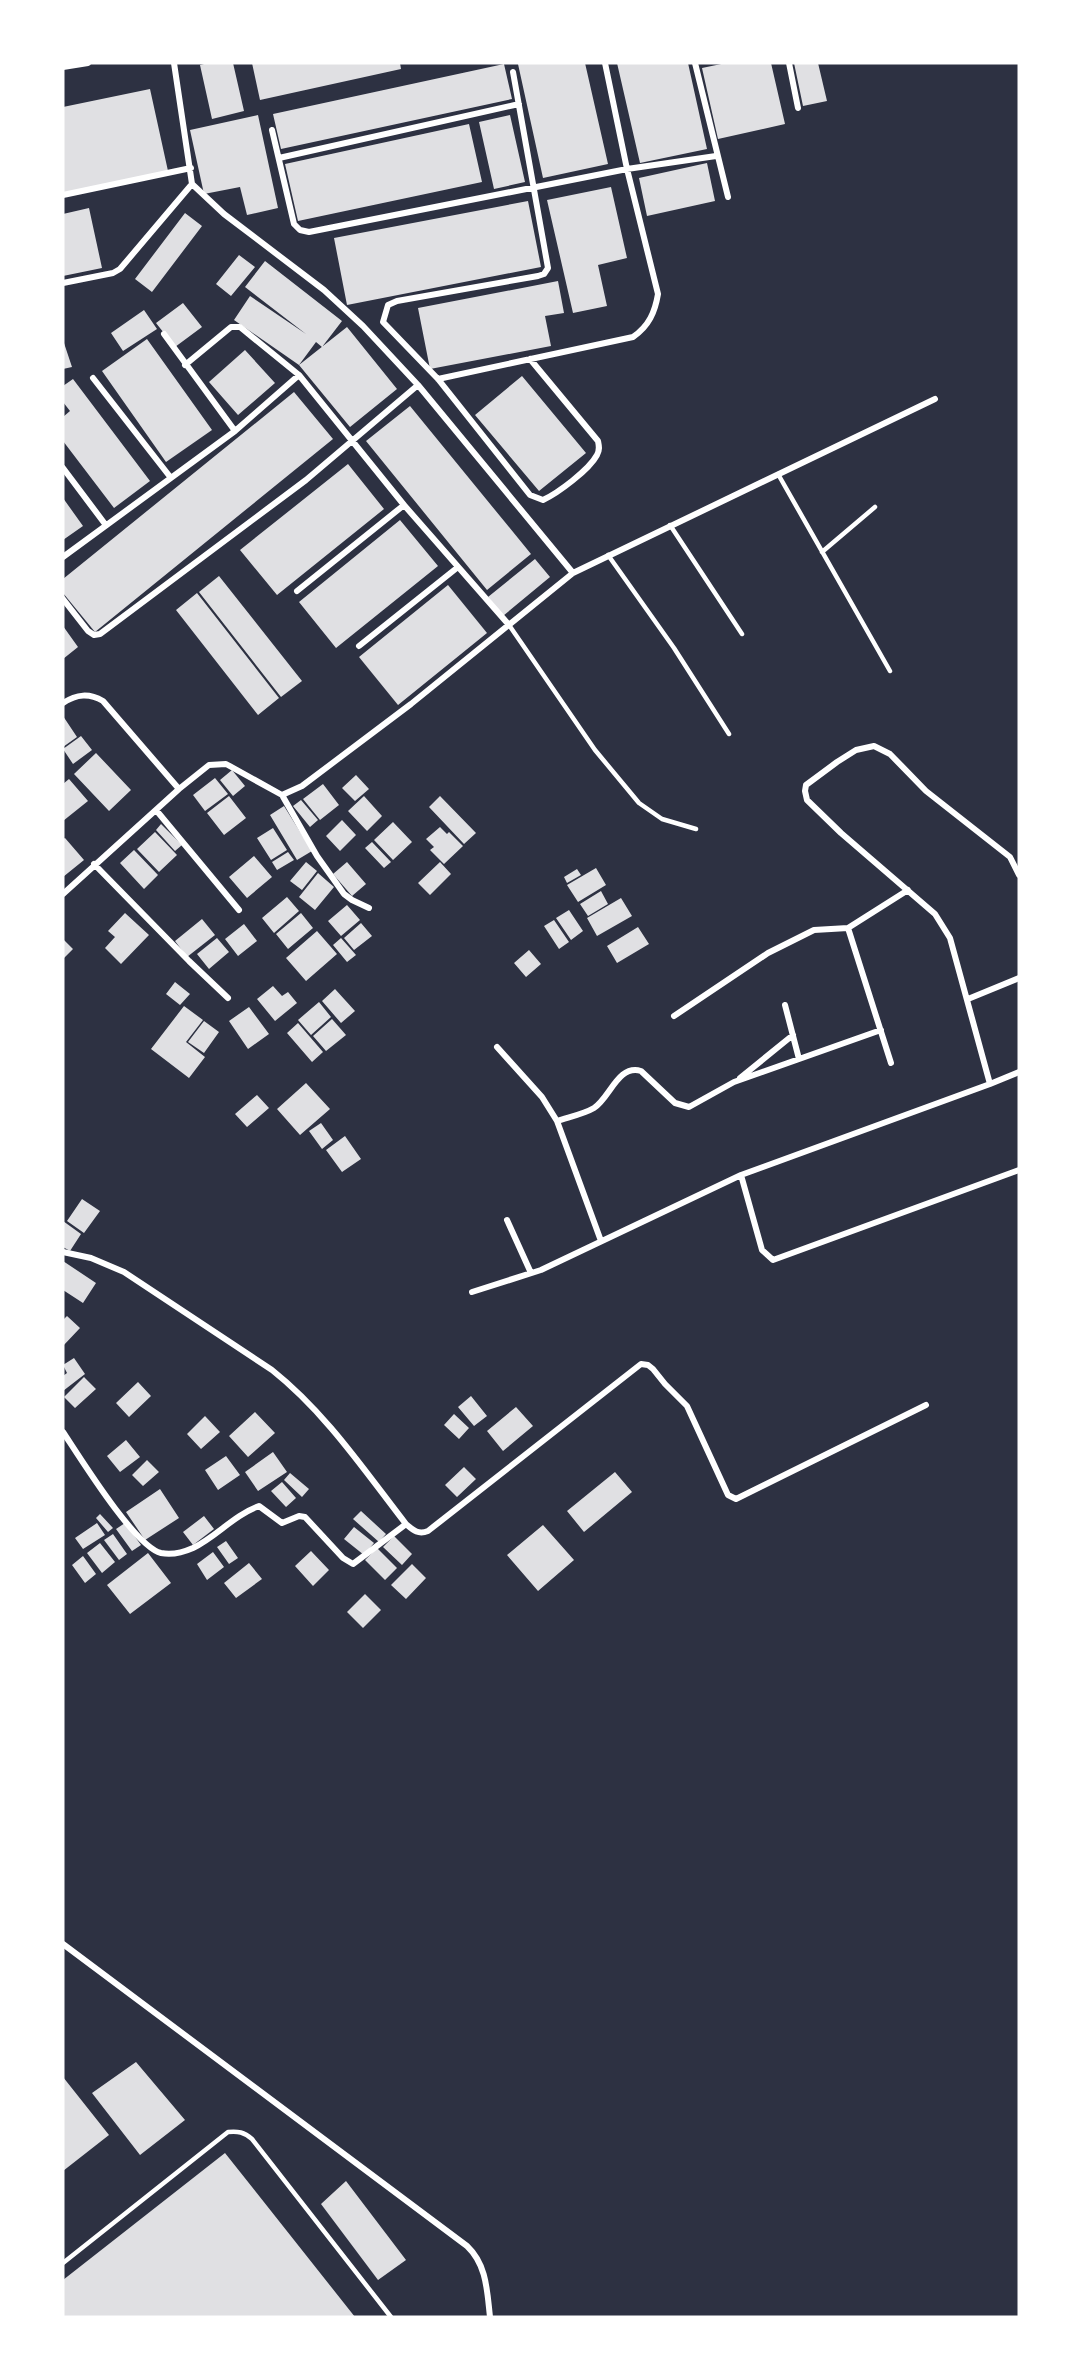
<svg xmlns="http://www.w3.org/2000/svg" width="1082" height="2380" viewBox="0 0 1082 2380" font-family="'Times New Roman',serif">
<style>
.building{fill:#e0e0e3}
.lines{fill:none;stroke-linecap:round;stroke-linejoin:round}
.service{stroke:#fff;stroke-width:4.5}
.minor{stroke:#fff;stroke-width:6}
</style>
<rect width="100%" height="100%" fill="#2d3142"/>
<path class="building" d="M208 63H233L244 111 212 119 200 65Z
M252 63H400L401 69 260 100Z
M585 63 608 164 543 178 518 64Z
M617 63H688L707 149 640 163Z
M726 63H771L785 124 718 139 702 68Z
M794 63H818L827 101 803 106Z
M504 64 512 99 281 149 273 114Z
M150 89 168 171 63 193V107Z
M258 115 278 208 247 215 240 187 204 194 190 130Z
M510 115 525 182 494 189 479 122Z
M469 124 482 182 298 221 285 164Z
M707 163 715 201 647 216 639 178Z
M611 187 627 258 598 265 607 306 573 313 547 200Z
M528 201 541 267 347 305 334 238Z
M89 208 102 268 63 276V214Z
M185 213 202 226 152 292 135 279Z
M239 255 255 267 231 296 216 284Z
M265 261 342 321 322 347 316 342 299 365 347 327 397 389 350 427 299 365 234 320 250 296 306 334 245 287Z
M558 281 564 313 545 316 551 346 430 369 418 308Z
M183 303 202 327 175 347 156 323Z
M144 310 157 329 123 351 111 333Z
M147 339 212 430 166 462 102 371Z
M63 340 72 367 63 369Z
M245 350 275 383 238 415 209 382Z
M522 376 586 453 539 491 475 415Z
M73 379 150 481 114 508 63 441V417L70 411 63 402V386Z
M294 392 333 439 95 632 63 593V579Z
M410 406 531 554 487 590 366 441Z
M348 464 384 509 277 595 240 550Z
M63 498 83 526 63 540Z
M400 520 438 566 336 648 299 602Z
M535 559 550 577 503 616 488 597Z
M219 576 302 681 281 697 199 592Z
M448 585 487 633 398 705 359 657Z
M197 593 279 698 258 715 176 610Z
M63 626 78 647 63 659Z
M63 716 77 737 63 747Z
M81 736 92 750 73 764 63 749Z
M96 753 131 790 109 811 74 774Z
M232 770 245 786 233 796 220 780Z
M356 775 369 789 355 801 342 788Z
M215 778 228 794 205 811 193 795Z
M69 779 88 801 63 821V784Z
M323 784 339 805 320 820 303 799Z
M229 796 246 818 224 835 207 813Z
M364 796 382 816 367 831 348 811Z
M440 796 476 833 464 844 429 807Z
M301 800 318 820 310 827 293 806Z
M284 806 312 851 297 860 270 815Z
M342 820 356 835 340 851 326 836Z
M393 822 412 842 393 860 374 840Z
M161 824 182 845 175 851 156 830Z
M440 827 447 834 449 832 463 846 444 864 430 850 434 847 426 839Z
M273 828 287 850 271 860 257 838Z
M155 832 177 855 159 872 137 849Z
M65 838 84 860 63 877V839Z
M372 842 391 862 384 868 365 848Z
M134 850 158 875 144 889 120 863Z
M288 852 294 860 277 870 272 862Z
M254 856 272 877 247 898 229 877Z
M306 862 317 871 302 890 290 881Z
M347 862 366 884 352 896 333 874Z
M440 862 451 874 430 895 418 883Z
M596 868 606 885 578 902 567 885Z
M577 869 581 875 567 883 564 877Z
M318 873 334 887 315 910 299 897Z
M601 891 608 904 588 916 580 904Z
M287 897 299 911 274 933 262 918Z
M621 898 632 916 597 936 587 918Z
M347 905 360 920 341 936 328 921Z
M569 910 583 931 571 940 556 918Z
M125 913 149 935 121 964 105 948 115 937 108 931Z
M301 913 313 928 288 949 276 934Z
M202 919 215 935 187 957 175 941Z
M554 920 569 942 559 949 544 926Z
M361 923 372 936 354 950 344 938Z
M244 924 257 941 238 956 225 939Z
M638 927 649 944 617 963 607 946Z
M317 931 337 954 306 981 286 958Z
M217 938 229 952 209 969 197 954Z
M341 938 356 955 347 962 333 945Z
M63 939 73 949 63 959Z
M529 950 541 964 526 977 514 963Z
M175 982 190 994 180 1005 166 994Z
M273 986 282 996 288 992 297 1003 275 1021 257 999Z
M335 989 355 1011 341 1023 322 1001Z
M319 1002 331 1017 311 1035 298 1020Z
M184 1006 203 1020 186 1042 205 1057 189 1078 151 1049Z
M249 1007 269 1034 248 1049 229 1021Z
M332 1019 346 1035 326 1051 313 1036Z
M204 1021 219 1032 204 1053 188 1042Z
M298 1023 323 1052 312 1062 287 1033Z
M306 1083 330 1109 300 1135 277 1109Z
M257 1095 269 1108 247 1127 235 1114Z
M321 1123 333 1140 322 1149 309 1131Z
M345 1136 361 1159 342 1172 326 1150Z
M82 1199 100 1211 84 1233 67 1221Z
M63 1221 81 1234 70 1251 63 1247Z
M63 1261 96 1283 83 1303 63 1290Z
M67 1316 80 1328 63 1346V1320Z
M74 1358 85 1374 63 1391V1376L67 1373 63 1365Z
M84 1377 96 1389 75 1408 64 1397Z
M138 1382 151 1396 129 1417 116 1403Z
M471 1396 487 1416 474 1426 458 1407Z
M516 1407 533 1426 503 1451 487 1431Z
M255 1412 275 1433 248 1457 229 1436Z
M454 1414 469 1428 459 1439 444 1425Z
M205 1416 220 1432 201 1449 187 1434Z
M126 1440 140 1457 120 1472 107 1456Z
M273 1452 287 1472 258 1491 245 1472Z
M226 1456 240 1475 218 1490 205 1470Z
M147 1460 159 1472 143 1486 132 1475Z
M464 1467 476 1479 457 1497 445 1485Z
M615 1472 632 1492 584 1532 567 1511Z
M290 1473 309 1489 302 1497 284 1480Z
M282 1482 296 1498 286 1507 271 1491Z
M160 1489 179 1518 145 1540 126 1512Z
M361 1511 386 1534 379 1542 353 1519Z
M100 1514 113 1528 108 1532 96 1518Z
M204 1516 214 1529 193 1545 183 1532Z
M97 1523 105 1535 83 1549 75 1538Z
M125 1523 141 1545 132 1551 116 1529Z
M543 1525 574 1560 538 1591 507 1555Z
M354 1527 374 1543 364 1555 344 1539Z
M113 1534 127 1554 119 1560 104 1540Z
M394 1536 412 1554 402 1565 383 1547Z
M226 1541 238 1558 229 1564 217 1547Z
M100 1543 115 1562 102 1573 87 1553Z
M377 1548 397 1568 385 1580 365 1560Z
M311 1551 329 1570 313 1586 295 1566Z
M213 1552 224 1567 207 1580 197 1564Z
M148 1553 171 1583 130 1614 107 1585Z
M83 1556 96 1574 85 1583 72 1565Z
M249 1563 262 1579 236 1598 224 1583Z
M412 1564 426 1578 406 1599 391 1585Z
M365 1594 381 1610 363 1628 347 1612Z
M136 2062 185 2120 140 2155 92 2093Z
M63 2077 109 2135 63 2171Z
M225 2153 355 2317H63V2280Z
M346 2181 406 2260 378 2280 321 2204Z"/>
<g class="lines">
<path class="service" d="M778 474 890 671
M670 525 742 634
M822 552 875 507
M608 555 674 648 729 734
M509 625 595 750 639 803 662 819 696 829
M63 2263 228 2132C238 2131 244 2132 252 2139L391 2317"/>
<path class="minor" d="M695 63 728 197
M789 63 798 108
M63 67 88 63
M513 72 548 268 544 274 538 276 397 301 388 305 383 322 438 379 530 495 543 500C558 493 589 470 597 455 600 450 599 446 598 441L530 359
M272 130 294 224 300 230 309 232 627 169 716 156
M279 158 519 104
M63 195 191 168
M63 283 113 273 120 269 192 184 174 63
M164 334 235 431
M185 365 231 327H240L299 375 404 505 509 625
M93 378 171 478
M438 379 633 337C649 326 655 312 658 294L627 169 605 63
M63 468 105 524
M63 557 235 431 299 375
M573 573 935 399
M297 591 404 505
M63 599 88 631 94 635 100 634 306 480 418 385
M359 646 458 567
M63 703C77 694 89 693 103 701L179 789
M282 795 317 856 344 894 352 900 369 908
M156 810 239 910
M94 864 189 961 228 998
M1019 875 1010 857 926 791 890 754 874 746 856 750 837 762 806 785 805 791 807 800 841 833 935 914 950 938 990 1084 741 1175 762 1250 773 1260 1019 1170
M63 894 179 789 209 765 226 764 282 795 302 786 411 704 573 573 418 385 363 326 324 290 224 214 192 184
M968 999 1019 978
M785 1005 799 1059
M674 1016 768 953 814 930 848 928
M497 1047 542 1097 557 1121 601 1241
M891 1063 848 928 908 890
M740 1078 793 1035
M990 1084 1019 1072
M557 1121C569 1117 584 1114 594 1108 610 1098 618 1064 641 1071L675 1103 689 1107 734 1082 881 1030
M507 1220 531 1273
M63 1252 91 1258 124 1272 272 1370C326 1413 364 1470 406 1524 413 1530 418 1535 428 1531L641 1364 648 1365 653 1369 665 1384 687 1406 728 1495 736 1499 926 1405
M472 1292 541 1270 741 1175
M63 1432C79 1456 135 1547 161 1553 171 1555 184 1552 193 1548 216 1537 234 1515 259 1506L282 1523 299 1516 305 1517 343 1558 353 1564 406 1524
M63 1944 467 2246C487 2265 487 2291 490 2317"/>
</g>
<rect width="1082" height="2380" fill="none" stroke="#ffffff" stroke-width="129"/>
</svg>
